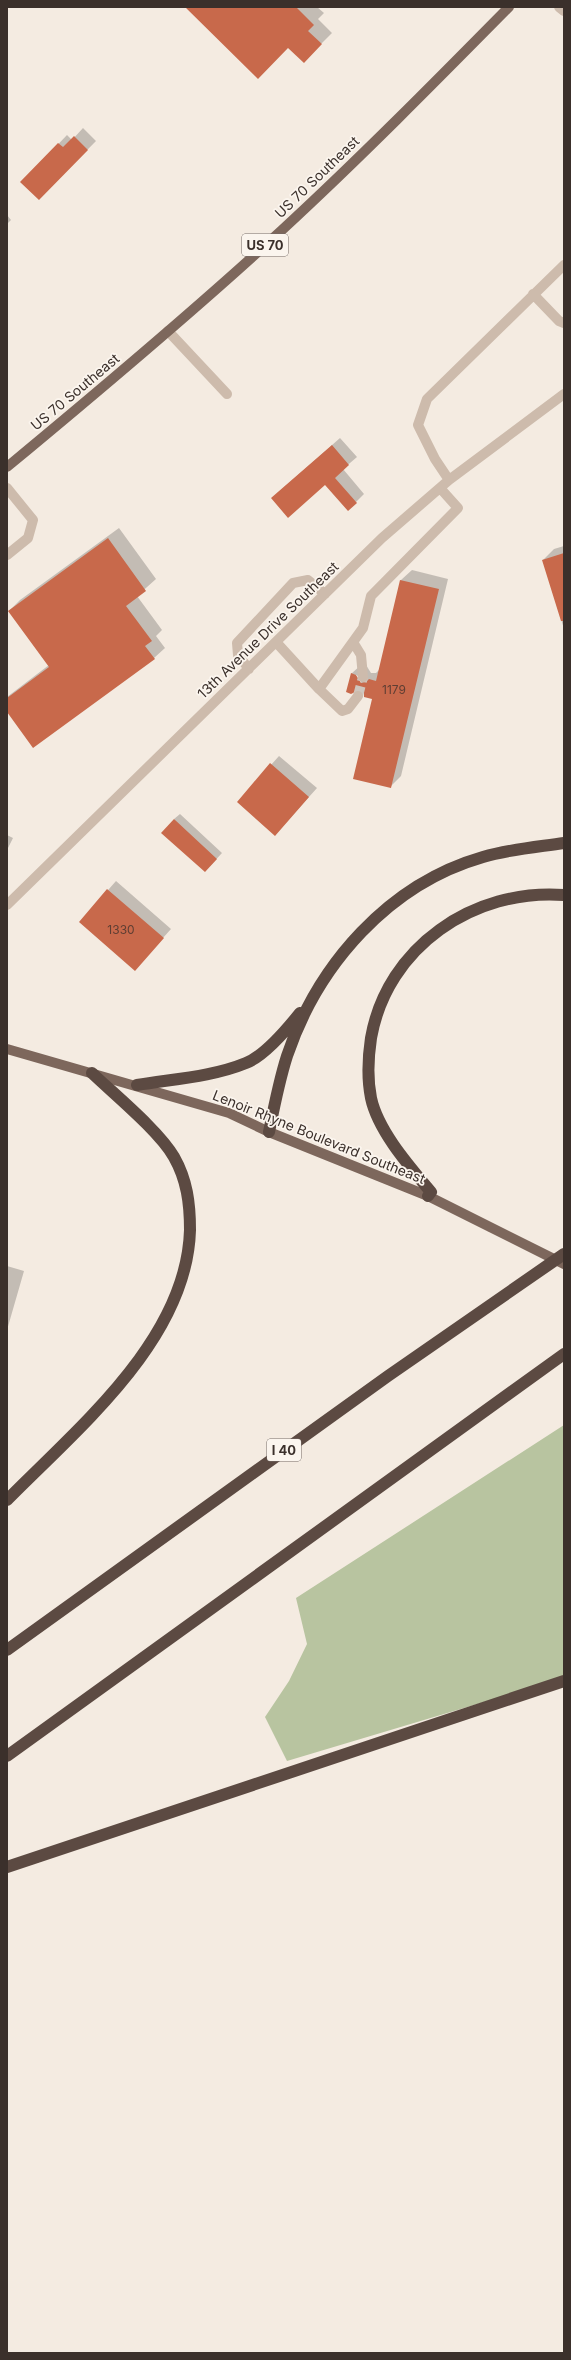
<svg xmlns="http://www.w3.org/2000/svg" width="571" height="2360" viewBox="0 0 571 2360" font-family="Inter,sans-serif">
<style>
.green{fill:#b8c4a0}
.shadow{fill:#0003;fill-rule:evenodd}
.building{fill:#c8694b}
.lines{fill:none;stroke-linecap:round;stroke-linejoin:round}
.minor-tunnel{stroke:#cfc6bd;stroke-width:10;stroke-dasharray:10 5;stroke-linecap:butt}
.minor{stroke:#cdbbac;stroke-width:10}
.major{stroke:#7d675c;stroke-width:10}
.highway{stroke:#5c4a42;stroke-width:12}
.labels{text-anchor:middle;stroke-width:3.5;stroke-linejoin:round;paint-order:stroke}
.number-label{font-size:12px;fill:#5e3e33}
.shield{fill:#fbf5ee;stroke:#756b66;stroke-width:1}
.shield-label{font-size:13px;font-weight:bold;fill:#3b302b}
.street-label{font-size:14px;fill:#3b302b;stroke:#fbf5ee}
</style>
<rect width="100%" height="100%" fill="#f4ebe1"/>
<path class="green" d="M564 1425V1678L287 1761 265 1717 289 1681 307 1644 296 1598Z"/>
<path class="shadow" d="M197 7H317L324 13 318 19 332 33 314 51 288 47Z
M83 128 96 141 39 199 22 182 67 135 72 140Z
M7 215 11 220 7 224Z
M340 438 357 457 343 469 364 494 356 502 325 484 281 490Z
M119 528 156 579 137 596 162 630 156 636 165 648 154 658 7 711V697L49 665 9 611 20 600Z
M564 546V629L543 560 554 549Z
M412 570 448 579 401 776 391 786 373 699 365 693 351 674 362 664 366 665 371 673H376L380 669 401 580ZM355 675H357L362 684H360Z
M279 756 317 788 283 826 238 802Z
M180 814 222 853 210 866 174 819Z
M7 835 13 838 7 850Z
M116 881 171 929 135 969 80 922Z
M7 1266 24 1271 7 1330Z"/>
<path class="building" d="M185 7H296L314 25 308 31 322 44 304 63 288 48 258 79Z
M74 136 88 150 39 200 20 182 58 143 63 147Z
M332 445 349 465 335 478 357 503 348 511 325 485 288 518 271 498Z
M108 538 146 591 126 606 152 641 145 646 155 659 33 748 7 712V698L49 667 8 611Z
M564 553V621H561L542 560Z
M400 580 439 589 391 788 353 779 372 699 364 697V693L359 690 351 694 346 692 351 673 356 675 361 683 366 682 369 679 376 681Z
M270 763 309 797 275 836 237 802Z
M174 819 217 859 205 872 161 833Z
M107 889 164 938 135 971 79 922Z"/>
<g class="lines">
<path class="minor-tunnel" d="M358 696 363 677"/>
<path class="minor" d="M559 7 564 11
M533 294 559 321 564 323
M168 331 227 394
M449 480 435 459 418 425 427 399 564 265
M7 488 33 520 28 538 7 555
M276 642 319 689 363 628 371 596 458 508 440 488
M353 642 361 655 363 677
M249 669 238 655 237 643 293 583 308 580 325 594
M319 689 342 711 348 709 358 696
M7 905 382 538 449 480 564 394"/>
<path class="major" d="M7 467C100 390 193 312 282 230 360 158 435 82 509 7
M7 1049 229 1113 269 1132 428 1196 564 1264"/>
<path class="highway" d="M137 1085C172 1079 212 1077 246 1063 264 1056 288 1028 300 1013
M269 1132C274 1107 279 1081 287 1056 318 964 389 884 483 857 510 849 537 847 564 843
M428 1196 431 1192C410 1167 378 1131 371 1098 367 1078 368 1058 371 1038 387 947 474 888 564 895
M7 1500C79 1427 187 1339 190 1230 190 1203 187 1180 174 1157 159 1131 115 1095 92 1073
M7 1650 388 1376 564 1254
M7 1756 564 1354
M7 1867 564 1681"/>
</g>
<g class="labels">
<g class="number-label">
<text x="394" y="694">1179</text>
<text x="121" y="934">1330</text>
</g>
<g class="shield">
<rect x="242" y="234" width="46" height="22" rx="3"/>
<rect x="267" y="1439" width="34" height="22" rx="3"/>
</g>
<g class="shield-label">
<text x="265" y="250">US 70</text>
<text x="284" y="1455">I 40</text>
</g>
<g class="street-label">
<text transform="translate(317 177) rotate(-44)" y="5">US 70 Southeast</text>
<text transform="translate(75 392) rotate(-40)" y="5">US 70 Southeast</text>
<text transform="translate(268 630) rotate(-44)" y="5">13th Avenue Drive Southeast</text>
<text transform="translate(319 1137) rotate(22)" y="5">Lenoir Rhyne Boulevard Southeast</text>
</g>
</g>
<rect width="571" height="2360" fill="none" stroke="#3b302b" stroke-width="16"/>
</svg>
